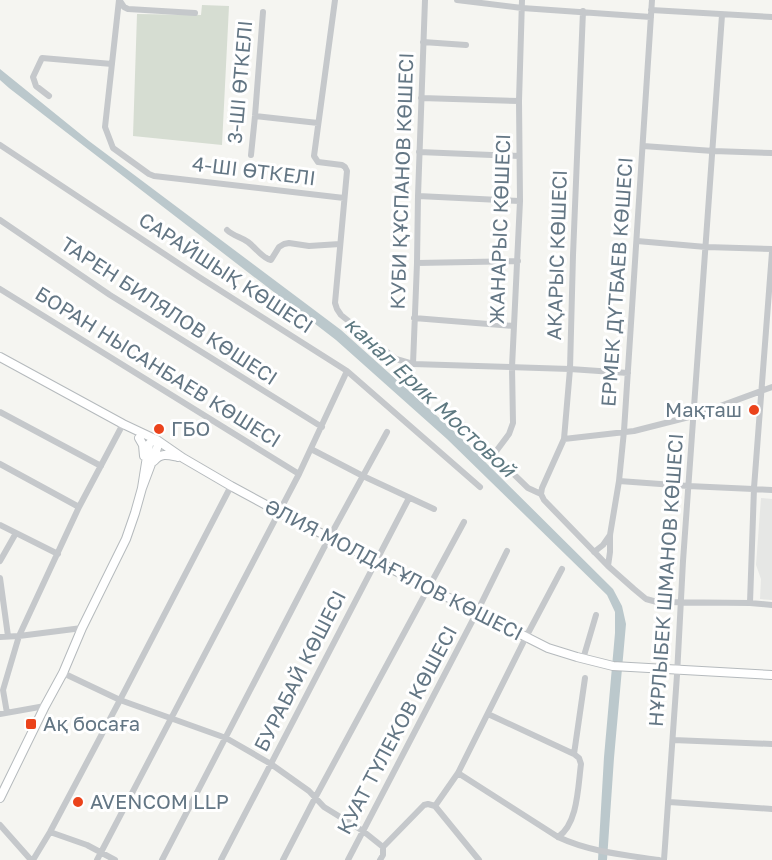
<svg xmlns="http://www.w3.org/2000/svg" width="772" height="860" viewBox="0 0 772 860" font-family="'Golos Text',sans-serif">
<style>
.built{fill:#e6e7e5}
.green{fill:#d6ddd2}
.water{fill:#bbc8cc}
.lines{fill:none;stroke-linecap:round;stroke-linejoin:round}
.major-casing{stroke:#b5babd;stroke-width:10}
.minor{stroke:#c5c8cb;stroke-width:6}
.major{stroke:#fff;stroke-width:8}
.poi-dot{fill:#eb431b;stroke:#fff;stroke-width:2}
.labels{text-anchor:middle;stroke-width:6;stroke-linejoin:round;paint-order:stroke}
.street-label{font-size:20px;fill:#637684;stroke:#fff}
.poi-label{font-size:20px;fill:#637684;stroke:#fff;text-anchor:start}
.water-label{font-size:21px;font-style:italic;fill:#5e7981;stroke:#fff}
</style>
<rect width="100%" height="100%" fill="#f5f5f1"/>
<path class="built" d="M761 498 772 499V600L760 599 761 579 756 565Z"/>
<path class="green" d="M202 5 229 6 222 145 133 136 137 14 201 15Z"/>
<path class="water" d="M0 69 89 141 341 330 456 433 613 589 622 606 626 624 614 758 607 860H598L604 757 615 633V612L607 595 447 439 336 340 84 146 9 88 0 80Z"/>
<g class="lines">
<g class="major-casing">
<path id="major" d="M0 357 123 424 157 440 183 458 231 486 279 512 548 648 577 657 613 666 772 675
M139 438 143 445 144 456
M154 461C161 452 169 455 178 457
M0 798 45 706 63 673 82 628 126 539 135 513 142 488 149 444 152 441 157 440 158 444 157 448 142 488"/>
</g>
<path class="minor" d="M119 0 105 127 113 148 149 174 154 176 344 198
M335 0 314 156 318 162 342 165 345 167 347 171 335 303 337 309 341 315 396 359 413 364 570 369 628 373
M457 0 522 8 651 17
M120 1 124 7 128 9 195 13
M651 10 772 17
M423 42 466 45
M49 96 36 86 33 77 42 58 112 64
M421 98 519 101
M255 116 318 123
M0 145 199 277 347 371 480 487
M643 146 713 151 772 153
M419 152 519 156
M251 155 255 116 263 12
M418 196 520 201
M0 220 110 295 322 427
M227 230C233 236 241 237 248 242 256 248 262 258 271 260L279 247 284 244 289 243 309 246 340 244
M637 241 706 247 772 249
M417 263 518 261
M0 289 299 474
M414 318 514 326
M413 364 417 263 418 196 425 0
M0 412 101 466
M462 424 528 488 541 494 544 500 608 566 634 589 646 599 657 602 750 603 772 605
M564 439 634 431 693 416 772 387
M311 449 363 476 434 509
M494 454 509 434 513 423 512 367 520 201 519 101 522 0
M0 464 79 507
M619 481 688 486 772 490
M541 494 542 488 564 439 570 369 573 255 583 11
M0 525 58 554
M594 552 603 545 610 535
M0 561 16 533
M608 566 610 552V535L619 481 624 431 652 0
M0 578 8 636
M750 603 754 488 772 252
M0 637 19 636 82 628
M583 659 596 615
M63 673 120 700 226 738 271 764 309 791 324 807 363 831 383 847
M7 713 3 690 19 636 79 507 123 424
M0 714 45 706
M488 714 574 754
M673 740 772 744
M458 773 558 837C590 852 625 855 659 860
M669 802 772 809
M435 806 479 860
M0 825 31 860
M50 832 87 845 115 860
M558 837C578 824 578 786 581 764L579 758 574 754 585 678
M33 860 50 832 120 700 231 486
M97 860 299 474 347 371
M162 860 329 538 387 432
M221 860 409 498
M283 860 315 798 464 522
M348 860 477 612 507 551
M380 860 383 855V847L424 805 428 804 435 806 458 773 526 637 562 569
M664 860 677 675 683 561 722 15"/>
<use href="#major" class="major"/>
</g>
<g class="poi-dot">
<circle cx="754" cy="410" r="6"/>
<circle cx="159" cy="429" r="6"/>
<rect x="25" y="718" width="12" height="12" rx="3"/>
<circle cx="78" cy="802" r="6"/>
</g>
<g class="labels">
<g class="street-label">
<text transform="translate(240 82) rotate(-85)" y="7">3-ШI ӨТКЕЛI</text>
<text transform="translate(254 171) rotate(7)" y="7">4-ШI ӨТКЕЛI</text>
<text transform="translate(402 181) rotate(-88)" y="7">КУБИ ҚҰСПАНОВ КӨШЕСI</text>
<text transform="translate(500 229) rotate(-88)" y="7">ЖАНАРЫС КӨШЕСІ</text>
<text transform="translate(557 255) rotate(-88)" y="7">АҚАРЫС КӨШЕСI</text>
<text transform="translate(226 273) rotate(33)" y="7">САРАЙШЫҚ КӨШЕСІ</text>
<text transform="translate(617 282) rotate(-86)" y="7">ЕРМЕК ДҮТБАЕВ КӨШЕСI</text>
<text transform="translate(169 311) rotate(33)" y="7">ТАРЕН БИЛЯЛОВ КӨШЕСІ</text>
<text transform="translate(158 367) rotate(32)" y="7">БОРАН НЫСАНБАЕВ КӨШЕСІ</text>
<text transform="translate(394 570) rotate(27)" y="7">ӘЛИЯ МОЛДАҒҰЛОВ КӨШЕСІ</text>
<text transform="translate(666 580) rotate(-86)" y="7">НҰРЛЫБЕК ШМАНОВ КӨШЕСІ</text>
<text transform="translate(300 671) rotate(-63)" y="7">БУРАБАЙ КӨШЕСI</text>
<text transform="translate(397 730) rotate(-62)" y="7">ҚУАТ ТҮЛЕКОВ КӨШЕСІ</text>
</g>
<g class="poi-label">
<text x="742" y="417" text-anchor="end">Мақташ</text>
<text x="171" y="436">ГБО</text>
<text x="43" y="731">Ақ босаға</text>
<text x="90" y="809">AVENCOM LLP</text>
</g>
<g class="water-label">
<text transform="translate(430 397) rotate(43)" y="7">канал Ерик Мостовой</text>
</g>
</g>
</svg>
